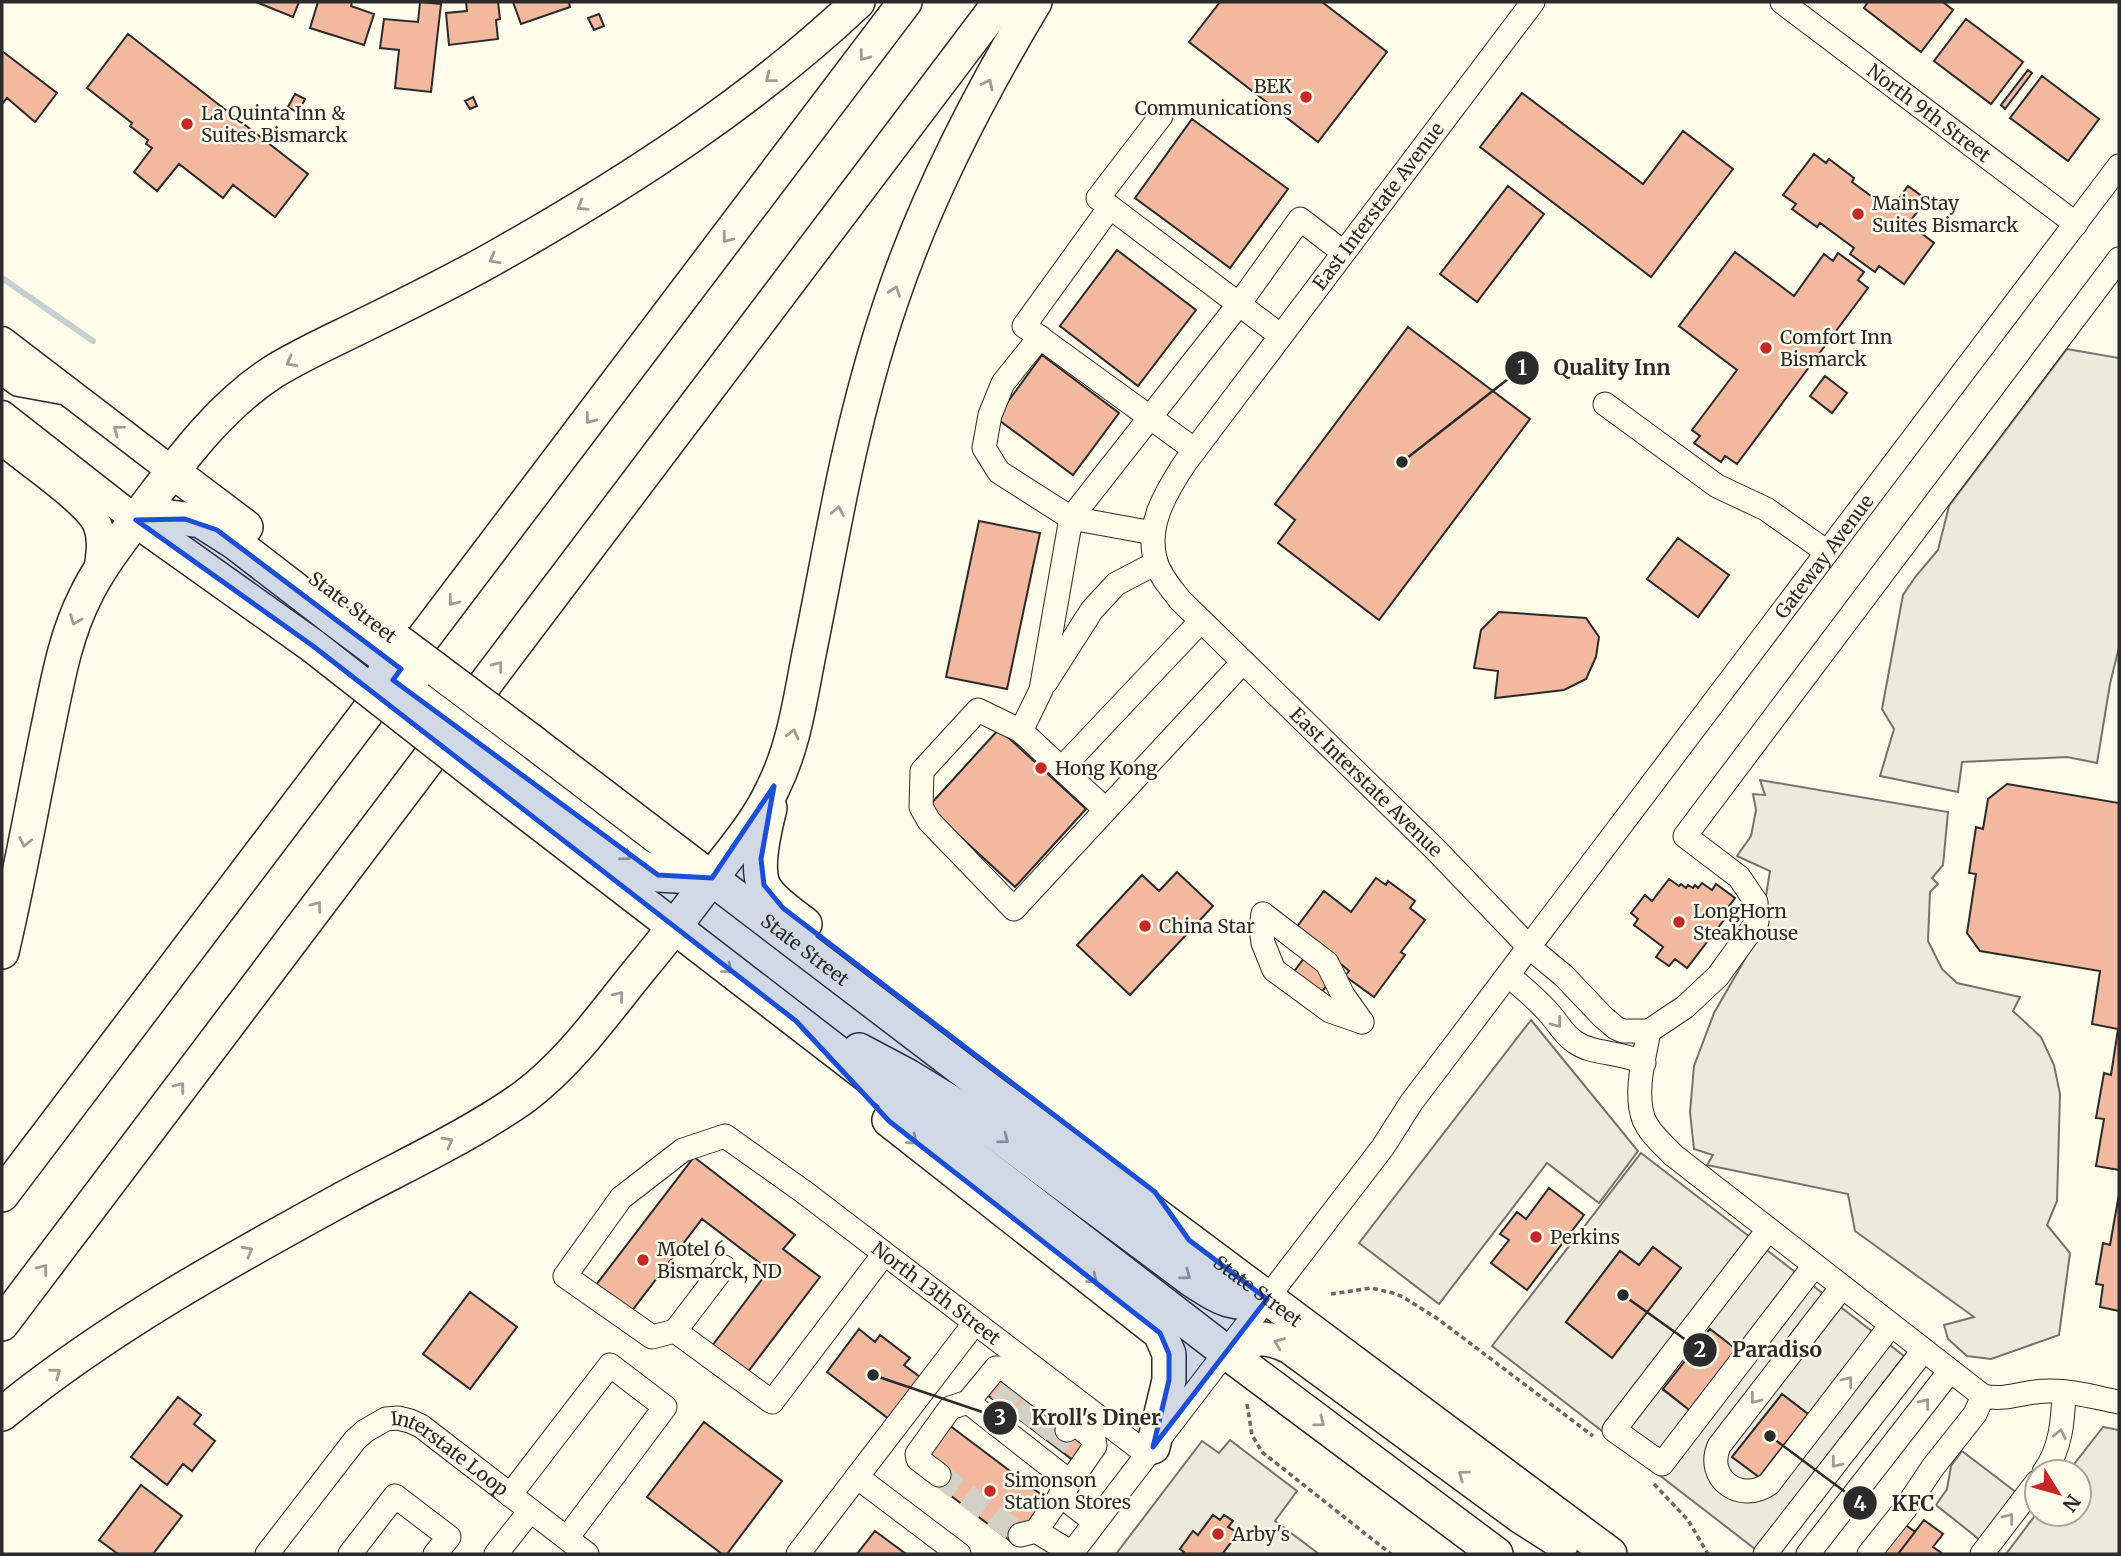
<svg xmlns="http://www.w3.org/2000/svg" width="2121" height="1556" viewBox="0 0 2121 1556" font-family="Merriweather,serif">
<style>
.parking{fill:#eceadb;stroke:#74746e;stroke-width:2;fill-rule:evenodd}
.lines{fill:none;stroke-linecap:round;stroke-linejoin:round}
.stream{stroke:#c7d0d0;stroke-width:6}
.building{fill:#f2b8a0;stroke:#2b2b2b;stroke-width:2}
.minor-tunnel{stroke:#d3d1c4;stroke-width:23;stroke-dasharray:23 11;stroke-linecap:butt}
.minor-casing{stroke:#2b2b2b;stroke-width:25}
.major-casing{stroke:#2b2b2b;stroke-width:31}
.highway-casing{stroke:#2b2b2b;stroke-width:36}
.path{stroke:#6a6964;stroke-width:3.5;stroke-dasharray:5 3.5;stroke-linecap:butt}
.minor{stroke:#fdfbea;stroke-width:23}
.major{stroke:#fdfbea;stroke-width:28}
.highway{stroke:#fdfbea;stroke-width:33}
.highway-bridge-casing{stroke:#2b2b2b;stroke-width:36;stroke-linecap:butt}
.highway-bridge{stroke:#fdfbea;stroke-width:33}
.oneway{stroke:#9e9d94}
.marked{fill:#1d4ed8;fill-opacity:0.2;stroke:#1d4ed8;stroke-width:5;stroke-linejoin:round}
.poi-dot{fill:#c62828;stroke:#fdfbea;stroke-width:2.5}
.labels{text-anchor:middle;stroke-width:5;stroke-linejoin:round;paint-order:stroke}
.poi-label{font-size:19px;fill:#2b2b2b;stroke:#fdfbea;text-anchor:start}
.street-label{font-size:19px;fill:#2b2b2b;stroke:#fdfbea}
.leader{fill:none;stroke:#2b2b2b;stroke-width:2.5}
.callout-dot{fill:#2b2b2b;stroke:#fdfbea;stroke-width:2.5}
.mark-label{font-size:21px;text-anchor:middle;font-weight:bold;fill:#fff}
.callout-label{font-size:21px;text-anchor:middle;font-weight:bold;fill:#2b2b2b;stroke:#fdfbea;stroke-width:5;stroke-linejoin:round;paint-order:stroke}
</style>
<rect width="100%" height="100%" fill="#fdfbea"/>
<path class="parking" d="M2067 349 2119 358V647L2110 684 2097 763 2067 757 1962 762 1958 792 1880 776 1894 729 1882 709 1903 595 1916 576 1938 550 1949 506Z
M1760 780 1948 812 1943 865 1932 878 1938 884 1930 892 1928 941 1942 969 1957 983 2020 997 2013 1011 2041 1037 2054 1065 2060 1094 2057 1201 2047 1225 2070 1253 2059 1335 1991 1359 1967 1356 1948 1339 1944 1325 1974 1317 1855 1231 1848 1194 1707 1165 1713 1155 1694 1149 1690 1112 1694 1066 1714 1013 1760 933 1770 871 1737 856 1751 836 1756 810 1753 794 1765 795Z
M1531 1020 1638 1151 1599 1203 1547 1163 1439 1304 1359 1243Z
M1641 1153 1904 1356 1755 1549 1492 1346ZM1653 1247 1680 1268 1612 1357 1566 1322 1620 1251 1639 1265ZM1710 1329 1740 1353 1694 1413 1663 1390ZM1782 1394 1808 1414 1759 1477 1733 1456Z
M2103 1427 2119 1430V1554H2006L2037 1513 2079 1514V1472H2068Z
M1230 1440 1297 1491 1275 1521 1319 1554H1226L1223 1553 1238 1533 1228 1527 1232 1520 1224 1515 1220 1520 1213 1515 1198 1535 1193 1532 1181 1548 1184 1552 1182 1554H1116L1202 1441 1219 1453Z
M1962 1451 2017 1493 1980 1540 1936 1505 1947 1489 1951 1466Z"/>
<g class="lines">
<path class="stream" d="M2 278 93 341"/>
</g>
<path class="building" d="M256 2H299L293 17Z
M318 2H352L351 6 374 14 364 45 310 28Z
M420 2 441 4 431 92 395 88 399 50 380 48 384 19 418 22Z
M466 2H498L500 19 496 20 498 39 449 45 446 13 467 11Z
M513 2H569L570 7 521 24Z
M1220 2H1322L1387 52 1318 142 1189 42Z
M1868 2H1943L1953 10 1921 52 1864 8Z
M599 14 604 26 594 30 588 18Z
M1966 19 2023 62 1991 104 1934 61Z
M128 34 308 174 275 217 233 185 223 198 179 164 157 191 134 172 152 148 146 144 148 140 130 126 132 123 87 88Z
M2 51 57 93 35 122 7 98 2 104Z
M2028 70 2032 73 2005 109 2001 105Z
M2042 76 2099 119 2068 161 2010 118Z
M1522 93 1643 184 1683 131 1733 169 1651 277 1480 147Z
M295 94 305 99 298 113 288 107Z
M473 97 477 106 470 109 465 101Z
M1192 119 1288 189 1230 268 1135 198Z
M1814 154 1826 163 1829 159 1854 178 1852 182 1886 207 1889 203 1893 206 1908 186 1927 200 1911 220 1915 222 1912 226 1934 243 1904 284 1879 266 1875 272 1850 254 1854 248 1820 223 1817 227 1792 209 1796 204 1783 195Z
M1508 186 1544 214 1477 302 1440 274Z
M1117 250 1196 310 1138 386 1060 326Z
M1735 252 1794 296 1824 254 1833 261 1838 253 1864 272 1858 280 1868 288 1737 464 1725 456 1721 462 1694 443 1700 436 1692 430 1737 370 1679 326Z
M1408 327 1530 419 1379 620 1278 543 1295 520 1275 504Z
M1042 355 1119 413 1073 475 996 418Z
M1825 376 1847 393 1832 413 1810 396Z
M979 521 1040 533 1007 689 946 677Z
M1678 538 1729 575 1698 617 1647 579Z
M1499 612 1586 618 1599 637 1596 657 1586 679 1564 690 1495 698 1498 671 1474 668 1481 630Z
M999 729 1086 809 1015 887 928 807Z
M2007 784 2119 803V1170L2096 1166 2104 1119 2096 1118 2104 1073 2111 1075 2118 1029 2092 1024 2100 971 1980 951 1967 933 1976 874 1969 873 1976 827 1983 829 1988 799Z
M1177 872 1213 906 1130 995 1077 945 1142 875 1159 891Z
M1376 878 1386 885 1388 881 1415 901 1410 908 1425 920 1401 952 1405 955 1374 997 1345 976 1349 971 1342 965 1318 997 1290 977 1313 946 1293 932 1324 891 1351 912Z
M1669 879 1679 886 1681 884 1686 888 1688 885 1693 888 1695 885 1698 888 1702 883 1712 890 1716 884 1735 898 1727 909 1730 912 1687 968 1675 959 1669 966 1656 957 1663 947 1634 925 1638 919 1631 913 1645 895 1652 901Z
M694 1157 795 1235 783 1249 820 1277 747 1373 712 1346 769 1270 702 1219 631 1312 596 1285Z
M1549 1188 1584 1215 1527 1290 1491 1263 1509 1240 1500 1234 1517 1212 1526 1219Z
M2119 1194V1311L2100 1307 2103 1285 2096 1284 2103 1243 2110 1245Z
M1653 1247 1681 1268 1612 1358 1566 1322 1620 1251 1639 1265Z
M470 1292 517 1327 470 1389 423 1354Z
M859 1329 875 1342 880 1335 910 1358 904 1365 920 1377 889 1419 827 1372Z
M1710 1329 1741 1353 1693 1413 1663 1389Z
M994 1375 1091 1447 1078 1464 982 1391Z
M1782 1394 1808 1414 1759 1477 1732 1457Z
M178 1397 201 1415 194 1424 215 1441 192 1471 183 1464 167 1485 131 1457Z
M704 1422 782 1481 727 1554H722L647 1497Z
M949 1425 1047 1499 1013 1543 934 1483 925 1457Z
M141 1485 182 1516 153 1554H118L99 1540Z
M1890 1513 1915 1532 1898 1554H1872Z
M1213 1515 1220 1520 1224 1515 1233 1521 1228 1527 1238 1533 1223 1553 1226 1554H1182L1184 1552 1180 1549 1193 1531 1198 1535Z
M1924 1520 1943 1534 1933 1547 1943 1554H1898Z
M875 1531 906 1554H857Z"/>
<g class="lines">
<path class="minor-tunnel" d="M1000 1405 1013 1389
M1021 1421 1034 1405
M1037 1433 1050 1417
M1055 1446 1067 1430
M939 1475 1020 1535"/>
<g class="minor-casing">
<g id="minor">
<path id="s1" d="M1533 2 1185 463C1166 492 1145 526 1156 562 1160 576 1171 588 1180 600L1436 850 1529 947 1564 976 1603 1017 1616 1028 1623 1031H1649"/>
<path id="s2" d="M1782 2 2076 224"/>
<path d="M1110 207 1098 198 1161 116"/>
<path d="M2119 259 1685 836 1739 877 1756 902 1757 922 1718 976 1685 1007 1649 1031C1644 1058 1634 1094 1644 1120 1650 1134 1663 1144 1673 1155L1983 1396C2010 1401 2023 1391 2048 1391 2071 1390 2097 1398 2119 1402"/>
<path d="M1040 337 1003 383 990 415 984 448 999 472 1071 518 1239 304 1300 219 1343 252"/>
<path d="M1605 404 1717 486 1766 509 1827 552"/>
<path d="M1195 450 1024 326 1110 207 1281 336"/>
<path d="M1046 682 1092 610 1116 584 1156 563"/>
<path d="M1021 731 1041 690 1071 518 1153 533"/>
<path d="M1062 768 1201 621"/>
<path d="M1106 810 1021 731 978 710 922 771 921 807 929 821 1014 909 1243 662"/>
<path d="M1263 914 1261 928 1263 943 1274 970 1330 1011 1362 1022"/>
<path d="M1263 914 1327 963 1343 995 1362 1022"/>
<path d="M1508 975C1522 987 1537 999 1549 1013 1558 1023 1564 1035 1575 1042 1593 1055 1621 1051 1644 1063"/>
<path d="M1768 1230 1614 1430 1662 1464 1814 1266"/>
<path d="M724 1267 675 1331 772 1402 884 1254"/>
<path d="M1842 1287 1719 1446C1705 1478 1740 1504 1769 1484L1891 1325"/>
<path id="s3" d="M675 1331 652 1337 565 1276 621 1198 683 1150 725 1136 804 1192 1147 1454"/>
<path d="M968 1402 1069 1481"/>
<path d="M2044 1472C2061 1449 2063 1420 2064 1392"/>
<path d="M939 1475 918 1459 917 1454 950 1408 968 1402 996 1368H1003L1073 1422 1084 1407"/>
<path d="M857 1477 959 1554"/>
<path d="M510 1495 610 1365 665 1407 567 1538"/>
<path d="M1060 1495 1095 1522"/>
<path d="M1036 1531 1072 1553"/>
<path d="M1020 1535 1036 1531 1095 1446 1094 1439 1073 1422 1067 1430"/>
<path id="s4" d="M267 1554 355 1440 365 1431 386 1419 398 1418 410 1421 421 1426 587 1554"/>
<path d="M350 1554 395 1496 449 1537 435 1554"/>
<path d="M496 1554 530 1511"/>
<path d="M798 1554 974 1324"/>
<path id="s5" d="M1071 1554 1383 1147 1411 1103 2119 166"/>
<path d="M1765 1554 1923 1351"/>
<path d="M1808 1554 1950 1371"/>
<path d="M1869 1554 1905 1509 1933 1467 1975 1414 1983 1396"/>
<path d="M1982 1554 2037 1482"/>
</g>
</g>
<g class="major-casing">
<path id="major" d="M2 341 172 471
M2 370 19 382 63 390
M2 415 136 520
M2 440C23 459 87 501 97 524 104 540 100 556 98 573"/>
</g>
<g class="highway-casing">
<g id="highway">
<path d="M172 471 246 527"/>
<path d="M136 520 163 516 201 521 234 542 334 619"/>
<path d="M136 520 313 646"/>
<path id="s6" d="M534 743 989 1090 1610 1554"/>
<path d="M513 770 639 866 658 875 712 878"/>
<path d="M498 791 1226 1352 1496 1554"/>
<path d="M770 808C765 828 755 867 764 886 771 900 792 914 805 924"/>
<path d="M2 952C19 880 32 806 47 732 57 685 64 638 86 595 101 564 123 538 143 510 181 460 219 407 273 372 302 354 334 340 364 325 411 302 458 279 503 253 630 181 752 102 858 2"/>
<path d="M859 1050 908 1076 967 1112 1192 1280C1220 1298 1233 1308 1267 1299"/>
<path d="M889 1120 1160 1333 1169 1354V1380L1153 1447"/>
<path d="M2 1195 905 2"/>
<path d="M2 1324 1000 2"/>
<path d="M1226 1352C1254 1339 1261 1333 1290 1347L1520 1516 1562 1543"/>
<path d="M2 1414C107 1328 227 1262 346 1197 405 1165 469 1136 524 1097 571 1062 605 1012 642 967 668 936 692 904 716 872 737 845 759 819 773 788 794 746 800 700 809 654 822 591 833 527 847 463 859 409 873 355 891 302 926 197 978 97 1035 2"/>
</g>
</g>
<path class="path" d="M1331 1294 1371 1288 1393 1293 1403 1297 1438 1319 1593 1436
M1247 1404 1252 1435 1262 1452 1391 1554
M1654 1484 1688 1520 1708 1554"/>
<use href="#minor" class="minor"/>
<use href="#major" class="major"/>
<use href="#highway" class="highway"/>
<g class="highway-bridge-casing">
<path id="highway-bridge" d="M334 619 413 678
M398 641 534 743
M313 646 498 791
M384 673 513 770"/>
</g>
<use href="#highway-bridge" class="highway-bridge"/>
</g>
<defs><path id="oneway-chevron" d="M-2-3.5L2.5 0L-2 3.5" fill="none" stroke-width="1.6" stroke-linecap="round" stroke-linejoin="round" transform="scale(1.75)"/></defs>
<g class="oneway">
<use href="#oneway-chevron" transform="translate(864 56) rotate(127)"/>
<use href="#oneway-chevron" transform="translate(770 78) rotate(142)"/>
<use href="#oneway-chevron" transform="translate(988 84) rotate(-64)"/>
<use href="#oneway-chevron" transform="translate(582 206) rotate(149)"/>
<use href="#oneway-chevron" transform="translate(727 238) rotate(127)"/>
<use href="#oneway-chevron" transform="translate(494 259) rotate(151)"/>
<use href="#oneway-chevron" transform="translate(895 291) rotate(-70)"/>
<use href="#oneway-chevron" transform="translate(291 362) rotate(151)"/>
<use href="#oneway-chevron" transform="translate(590 419) rotate(127)"/>
<use href="#oneway-chevron" transform="translate(118 430) rotate(-143)"/>
<use href="#oneway-chevron" transform="translate(838 511) rotate(-79)"/>
<use href="#oneway-chevron" transform="translate(453 601) rotate(127)"/>
<use href="#oneway-chevron" transform="translate(75 620) rotate(111)"/>
<use href="#oneway-chevron" transform="translate(498 666) rotate(-53)"/>
<use href="#oneway-chevron" transform="translate(793 734) rotate(-76)"/>
<use href="#oneway-chevron" transform="translate(25 842) rotate(101)"/>
<use href="#oneway-chevron" transform="translate(626 856) rotate(37)"/>
<use href="#oneway-chevron" transform="translate(317 906) rotate(-53)"/>
<use href="#oneway-chevron" transform="translate(728 969) rotate(38)"/>
<use href="#oneway-chevron" transform="translate(619 996) rotate(-51)"/>
<use href="#oneway-chevron" transform="translate(1557 1023) rotate(53)"/>
<use href="#oneway-chevron" transform="translate(180 1087) rotate(-53)"/>
<use href="#oneway-chevron" transform="translate(1004 1139) rotate(37)"/>
<use href="#oneway-chevron" transform="translate(913 1140) rotate(39)"/>
<use href="#oneway-chevron" transform="translate(448 1142) rotate(-28)"/>
<use href="#oneway-chevron" transform="translate(248 1251) rotate(-29)"/>
<use href="#oneway-chevron" transform="translate(43 1269) rotate(-53)"/>
<use href="#oneway-chevron" transform="translate(1186 1275) rotate(36)"/>
<use href="#oneway-chevron" transform="translate(1093 1279) rotate(38)"/>
<use href="#oneway-chevron" transform="translate(1279 1343) rotate(-159)"/>
<use href="#oneway-chevron" transform="translate(56 1373) rotate(-36)"/>
<use href="#oneway-chevron" transform="translate(1848 1381) rotate(-52)"/>
<use href="#oneway-chevron" transform="translate(1755 1399) rotate(128)"/>
<use href="#oneway-chevron" transform="translate(1925 1403) rotate(-52)"/>
<use href="#oneway-chevron" transform="translate(1320 1422) rotate(37)"/>
<use href="#oneway-chevron" transform="translate(2060 1434) rotate(-78)"/>
<use href="#oneway-chevron" transform="translate(1836 1463) rotate(128)"/>
<use href="#oneway-chevron" transform="translate(1463 1475) rotate(-144)"/>
<use href="#oneway-chevron" transform="translate(2009 1518) rotate(-53)"/>
</g>
<path class="marked" d="M185 519 217 530 401 669 393 680 658 875 712 878 774 786 761 859 764 885 783 908 1155 1192 1189 1240 1267 1299 1153 1447 1169 1380V1354L1160 1333 889 1121 796 1021 313 646 136 520Z"/>
<g class="poi-dot">
<circle cx="1306" cy="97" r="7"/>
<circle cx="187" cy="124" r="7"/>
<circle cx="1858" cy="214" r="7"/>
<circle cx="1766" cy="348" r="7"/>
<circle cx="1041" cy="768" r="7"/>
<circle cx="1679" cy="922" r="7"/>
<circle cx="1145" cy="926" r="7"/>
<circle cx="1536" cy="1237" r="7"/>
<circle cx="643" cy="1260" r="7"/>
<circle cx="990" cy="1491" r="7"/>
<circle cx="1218" cy="1534" r="7"/>
</g>
<g class="labels">
<g class="poi-label">
<text x="1292" y="93" text-anchor="end">BEK<tspan x="1292" dy="22">Communications</tspan></text>
<text x="201" y="120">La Quinta Inn &amp;<tspan x="201" dy="22">Suites Bismarck</tspan></text>
<text x="1872" y="210">MainStay<tspan x="1872" dy="22">Suites Bismarck</tspan></text>
<text x="1780" y="344">Comfort Inn<tspan x="1780" dy="22">Bismarck</tspan></text>
<text x="1055" y="775">Hong Kong</text>
<text x="1693" y="918">LongHorn<tspan x="1693" dy="22">Steakhouse</tspan></text>
<text x="1159" y="933">China Star</text>
<text x="1550" y="1244">Perkins</text>
<text x="657" y="1256">Motel 6<tspan x="657" dy="22">Bismarck, ND</tspan></text>
<text x="1004" y="1487">Simonson<tspan x="1004" dy="22">Station Stores</tspan></text>
<text x="1232" y="1541">Arby's</text>
</g>
<g class="street-label">
<text dy="7" stroke="none"><textPath href="#s2" startOffset="184">North 9th Street</textPath></text>
<text transform="translate(1378 206) rotate(-53)" y="7">East Interstate Avenue</text>
<text dy="7" stroke="none"><textPath href="#s5" startOffset="1250">Gateway Avenue</textPath></text>
<text transform="translate(353 607) rotate(37)" y="7">State Street</text>
<text dy="7" stroke="none"><textPath href="#s1" startOffset="990">East Interstate Avenue</textPath></text>
<text dy="7" stroke="none"><textPath href="#s6" startOffset="341">State Street</textPath></text>
<text dy="7" stroke="none"><textPath href="#s6" startOffset="908">State Street</textPath></text>
<text dy="7" stroke="none"><textPath href="#s3" startOffset="612">North 13th Street</textPath></text>
<text dy="7" stroke="none"><textPath href="#s4" startOffset="256">Interstate Loop</textPath></text>
</g>
</g>
<path class="leader" d="M1402 462L1522 368M1623 1295L1700 1350M873 1375L1000 1418M1770 1436L1860 1503"/>
<g class="callout-dot">
<circle cx="1402" cy="462" r="7"/>
<circle cx="1623" cy="1295" r="7"/>
<circle cx="873" cy="1375" r="7"/>
<circle cx="1770" cy="1436" r="7"/>
<circle cx="1522" cy="368" r="18"/>
<circle cx="1700" cy="1350" r="18"/>
<circle cx="1000" cy="1418" r="18"/>
<circle cx="1860" cy="1503" r="18"/>
</g>
<g class="mark-label">
<text x="1522" y="375">1</text>
<text x="1700" y="1357">2</text>
<text x="1000" y="1425">3</text>
<text x="1860" y="1511">4</text>
</g>
<g class="callout-label">
<text x="1612" y="375">Quality Inn</text>
<text x="1777" y="1357">Paradiso</text>
<text x="1096" y="1425">Kroll's Diner</text>
<text x="1913" y="1511">KFC</text>
</g>
<rect width="2121" height="1556" fill="none" stroke="#2b2b2b" stroke-width="7"/>
<g transform="translate(2058 1493) rotate(127)"><circle r="33" fill="#fdfbea" stroke="#a9a89e" stroke-width="2"/>
<path d="M0-5L12 26L0 18L-12 26Z" fill="#c62828"/>
<text y="-10" font-size="19" font-weight="bold" text-anchor="middle" fill="#2b2b2b">N</text>
</g>
</svg>
